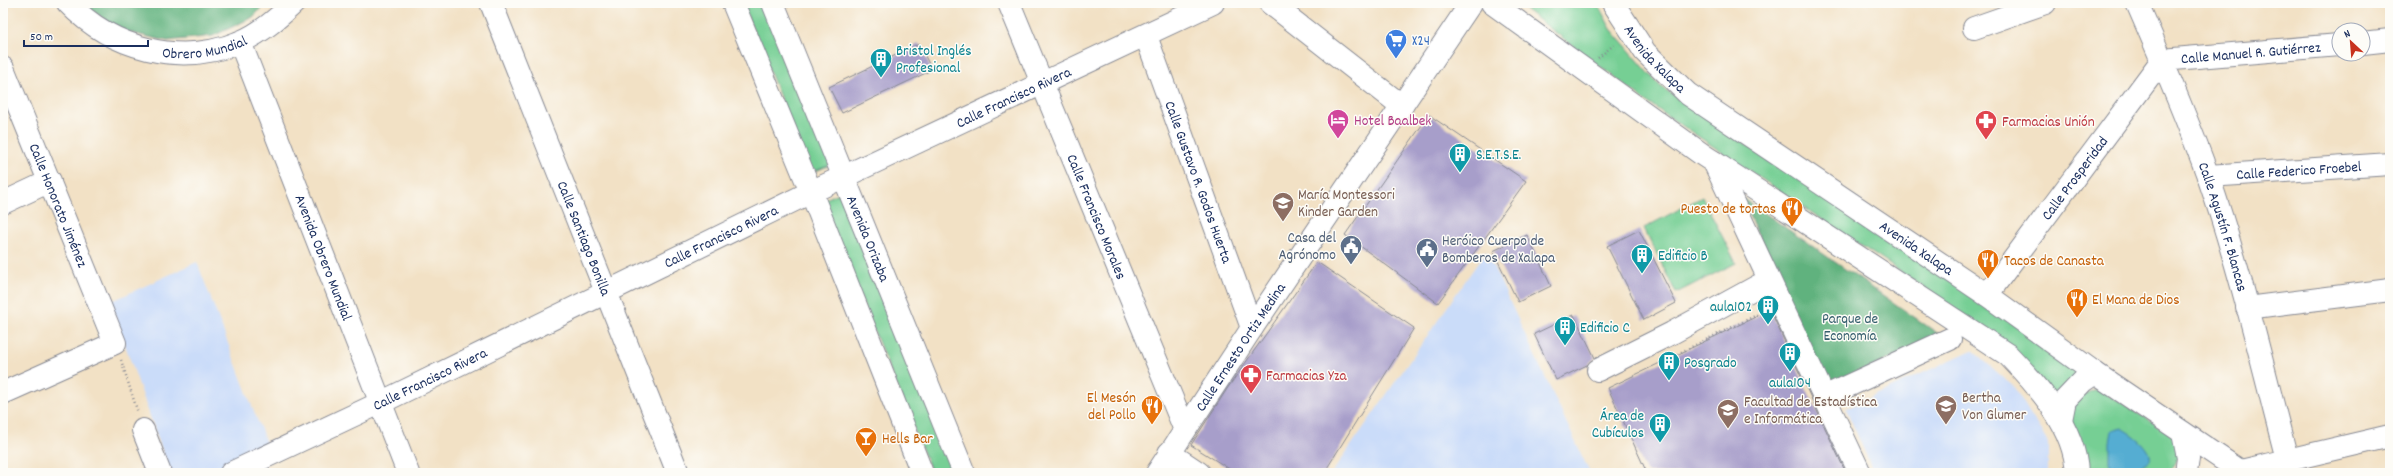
<svg xmlns="http://www.w3.org/2000/svg" width="2393" height="476" viewBox="0 0 2393 476" font-family="Dekko,sans-serif">
<style>
.built{fill:#cadcf9}
.green{fill:#76cf94;stroke:#487f79}
.forest{fill:#60b27e;stroke:#3e706e}
.water{fill:#55add2;stroke:#386e98}
.building{fill:#a79eca}
.lines{fill:none;stroke-linecap:round;stroke-linejoin:round}
.minor-casing{stroke:#868892;stroke-width:24}
.major-casing{stroke:#868892;stroke-width:24}
.path{stroke:#868892;stroke-width:2.5;stroke-dasharray:1 3;stroke-linecap:butt}
.minor{stroke:#fff;stroke-width:22}
.major{stroke:#fff;stroke-width:22}
.labels{text-anchor:middle;stroke-width:3;stroke-linejoin:round;paint-order:stroke}
.shop-label{font-size:15px;fill:#366cbe;stroke:#fdfcf7;text-anchor:start}
.street-label{font-size:15px;fill:#1b2f5e;stroke:#fdfcf7}
.culture-label{font-size:15px;fill:#0d838f;stroke:#fdfcf7;text-anchor:start}
.hotel-label{font-size:15px;fill:#b23c85;stroke:#fdfcf7;text-anchor:start}
.health-label{font-size:15px;fill:#be3a42;stroke:#fdfcf7;text-anchor:start}
.education-label{font-size:15px;fill:#785e54;stroke:#fdfcf7;text-anchor:start}
.food-label{font-size:15px;fill:#c56008;stroke:#fdfcf7;text-anchor:start}
.service-label{font-size:15px;fill:#4e5e75;stroke:#fdfcf7;text-anchor:end}
.park-label{font-size:15px;fill:#365f6e;stroke:#fdfcf7}
</style>
<rect width="100%" height="100%" fill="#fdfcf7"/>
<filter id="ink" filterUnits="userSpaceOnUse"><feTurbulence type="fractalNoise" baseFrequency=".025" numOctaves="2"/><feDisplacementMap in="SourceGraphic" scale="8" xChannelSelector="R" yChannelSelector="G"/><feConvolveMatrix kernelMatrix="1 2 1 2 8 2 1 2 1" color-interpolation-filters="sRGB"/></filter>
<filter id="wash" filterUnits="userSpaceOnUse"><feTurbulence type="fractalNoise" baseFrequency=".012" numOctaves="4" result="noise"/><feDisplacementMap in="SourceGraphic" scale="16" xChannelSelector="R" yChannelSelector="G"/><feGaussianBlur stdDeviation="0.9" result="paint"/><feColorMatrix in="noise" values="0 0 0 0 0 0 0 0 0 0 0 0 0 0 0 0 0 1.4 0 .05"/><feComposite in="paint" operator="in"/></filter>
<g filter="url(#wash)">
<rect width="100%" height="100%" fill="#f2e1c5"/>
<path class="built" d="M1486 251 1590 473H1332Z
M197 262 268 448 214 473H170L110 302Z
M1972 350 2014 387 2048 443V473H1874L1846 409Z"/>
<path class="green" d="M742 3H766L832 164 811 173Z
M1517 3H1597L1611 29 1660 86 2085 371 2056 403 1996 336 1644 100Z
M839 193 955 473H932L821 201Z
M1702 197 1736 263 1676 293 1644 228Z
M2098 388 2176 437 2182 452 2172 469 2163 473H2084L2070 414 2078 397Z"/>
<path class="forest" d="M80 3H267L253 17 213 36 167 41 123 31Z
M1740 196 1940 335 1829 387Z"/>
<path class="water" d="M2122 428C2133 434 2153 448 2150 461L2130 473H2113L2110 470V442L2112 431Z"/>
<g id="blocks">
<path class="building" d="M919 44 932 70 842 113 829 87Z
M1429 115 1526 181 1438 303 1345 235Z
M1639 230 1676 303 1644 320 1607 246Z
M1527 235 1551 286 1518 302 1493 251Z
M1317 262 1414 328 1324 473H1236L1191 445 1227 389Z
M1770 310 1846 473H1647L1608 388Z
M1574 315 1595 358 1587 365 1556 380 1534 334Z"/>
</g>
</g>
<g filter="url(#ink)">
<use href="#blocks" fill-opacity="0" stroke="#868892" stroke-width="1"/>
<g class="lines">
<g class="minor-casing">
<g id="minor">
<path id="s1" d="M68 3C112 49 180 67 240 42 261 33 278 18 294 3"/>
<path id="s2" d="M491 3 678 473"/>
<path id="s3" d="M1009 3 1185 430"/>
<path d="M1270 3 1402 106"/>
<path id="s4" d="M2137 3C2162 60 2187 118 2208 176 2240 268 2262 364 2287 459"/>
<path d="M1974 28 2045 3"/>
<path id="s5" d="M1146 36 1252 328"/>
<path id="s6" d="M240 42 408 473"/>
<path d="M2363 43 2390 40"/>
<path id="s7" d="M3 68 115 343 3 393"/>
<path d="M1714 162 1860 473"/>
<path id="s8" d="M2208 176 2390 164"/>
<path d="M3 203 50 181"/>
<path id="s9" d="M1987 295 2162 60 2339 45"/>
<path d="M2247 308 2390 290"/>
<path d="M1598 370 1672 333 1769 280"/>
<path d="M1824 397 1950 339"/>
<path d="M143 430 160 473"/>
<path d="M1169 453 1199 473"/>
<path d="M2241 471 2390 436"/>
<path id="s10" d="M231 473 382 402 811 192 1213 3"/>
</g>
</g>
<g class="major-casing">
<g id="major">
<path d="M733 3 811 192 922 473"/>
<path id="s11" d="M773 3 964 473"/>
<path d="M1492 3 1703 155 2008 355C2038 386 2075 427 2077 473"/>
<path id="s12" d="M1613 3 1645 52 1688 94 1987 295 2095 373 2243 473"/>
<path d="M2061 420 2065 400 2083 381 2095 373"/>
<path d="M2183 433 2188 458 2186 473"/>
<path id="s13" d="M1157 473 1252 328 1471 3"/>
</g>
</g>
<path class="path" d="M1598 58 1616 43
M1681 352 1763 312
M121 360 138 413"/>
<use href="#minor" class="minor"/>
<use href="#major" class="major"/>
</g>
</g>
<defs>
<g id="supermarket-pin" transform="scale(1.15)"><path d="M0 17L-7.5 6A9.5 9.5 0 1 1 7.5 6Z" fill="#3f7fe0" stroke="#fdfcf7"/><path d="M-6-5.5h2.5l.6 2H6L4.5 2H-2.5L-4.4-4H-6ZM-1.5 3.2a1.3 1.3 0 1 0 .1 0ZM3 3.2a1.3 1.3 0 1 0 .1 0Z" fill="#fff"/></g>
<g id="building-pin" transform="scale(1.15)"><path d="M0 17L-7.5 6A9.5 9.5 0 1 1 7.5 6Z" fill="#0f9aa8" stroke="#fdfcf7"/><path d="M-4-6H4V6H1V3H-1V6H-4ZM-2.5-4.3h1.7v1.8h-1.7ZM.8-4.3h1.7v1.8H.8ZM-2.5-1h1.7V.8h-1.7ZM.8-1h1.7V.8H.8Z" fill="#fff"/></g>
<g id="hotel-pin" transform="scale(1.15)"><path d="M0 17L-7.5 6A9.5 9.5 0 1 1 7.5 6Z" fill="#d1479c" stroke="#fdfcf7"/><path d="M-6-4.5h1.5V1H6V5H4.5V3h-9V5H-6ZM-4 0a1.8 1.8 0 1 1 3.6 0ZM.5 0V-2.5h3Q6-2.5 6 0Z" fill="#fff"/></g>
<g id="pharmacy-pin" transform="scale(1.15)"><path d="M0 17L-7.5 6A9.5 9.5 0 1 1 7.5 6Z" fill="#e0444e" stroke="#fdfcf7"/><path d="M-2-6h4v4h4v4h-4v4h-4v-4h-4v-4h4Z" fill="#fff"/></g>
<g id="school-pin" transform="scale(1.15)"><path d="M0 17L-7.5 6A9.5 9.5 0 1 1 7.5 6Z" fill="#8d6e63" stroke="#fdfcf7"/><path d="M0-5L7-2L0 1L-7-2ZM-4 1L0 2.5L4 1V4Q0 6-4 4Z" fill="#fff"/></g>
<g id="restaurant-pin" transform="scale(1.15)"><path d="M0 17L-7.5 6A9.5 9.5 0 1 1 7.5 6Z" fill="#e8710a" stroke="#fdfcf7"/><path d="M-5-6h1v4h1v-4h1v4h1v-4h1v5L-1.5 .5V6h-2V.5L-5-1ZM5-6V6H3V1.5H1.5Q1.5-4 5-6Z" fill="#fff"/></g>
<g id="civic-pin" transform="scale(1.15)"><path d="M0 17L-7.5 6A9.5 9.5 0 1 1 7.5 6Z" fill="#5c6f8a" stroke="#fdfcf7"/><path d="M-.6-6.5H3V-4.5H.6V-3L4-1V1h2V6H-6V1h2V-1L-.6-3ZM-1.2 2.5V6h2.4V2.5Z" fill="#fff"/></g>
<g id="university-pin" transform="scale(1.15)"><path d="M0 17L-7.5 6A9.5 9.5 0 1 1 7.5 6Z" fill="#8d6e63" stroke="#fdfcf7"/><path d="M0-5L7-2L0 1L-7-2ZM-4 1L0 2.5L4 1V4Q0 6-4 4Z" fill="#fff"/></g>
<g id="bar-pin" transform="scale(1.15)"><path d="M0 17L-7.5 6A9.5 9.5 0 1 1 7.5 6Z" fill="#e8710a" stroke="#fdfcf7"/><path d="M-6-5H6L.8 .8V4.5H3.5V6h-7V4.5H-.8V.8Z" fill="#fff"/></g>
</defs>
<g fill-rule="evenodd">
<use href="#supermarket-pin" x="1396" y="40"/>
<use href="#building-pin" x="881" y="59"/>
<use href="#hotel-pin" x="1338" y="120"/>
<use href="#pharmacy-pin" x="1986" y="121"/>
<use href="#building-pin" x="1460" y="154"/>
<use href="#school-pin" x="1283" y="203"/>
<use href="#restaurant-pin" x="1792" y="208"/>
<use href="#civic-pin" x="1351" y="246"/>
<use href="#civic-pin" x="1427" y="249"/>
<use href="#building-pin" x="1642" y="255"/>
<use href="#restaurant-pin" x="1988" y="260"/>
<use href="#restaurant-pin" x="2077" y="299"/>
<use href="#building-pin" x="1768" y="306"/>
<use href="#building-pin" x="1565" y="327"/>
<use href="#building-pin" x="1790" y="353"/>
<use href="#building-pin" x="1669" y="362"/>
<use href="#pharmacy-pin" x="1251" y="375"/>
<use href="#restaurant-pin" x="1152" y="406"/>
<use href="#school-pin" x="1946" y="406"/>
<use href="#university-pin" x="1728" y="410"/>
<use href="#building-pin" x="1660" y="424"/>
<use href="#bar-pin" x="866" y="438"/>
</g>
<g class="labels">
<g class="shop-label">
<text x="1412" y="45">X24</text>
</g>
<g class="street-label">
<text dy="5" stroke="none"><textPath href="#s1" startOffset="151">Obrero Mundial</textPath></text>
<text dy="5" stroke="none"><textPath href="#s9" startOffset="382">Calle Manuel R. Gutiérrez</textPath></text>
<text dy="5" stroke="none"><textPath href="#s12" startOffset="70">Avenida Xalapa</textPath></text>
<text dy="5" stroke="none"><textPath href="#s10" startOffset="868">Calle Francisco Rivera</textPath></text>
<text dy="5" stroke="none"><textPath href="#s8" startOffset="91">Calle Federico Froebel</textPath></text>
<text dy="5" stroke="none"><textPath href="#s9" startOffset="146">Calle Prosperidad</textPath></text>
<text dy="5" stroke="none"><textPath href="#s5" startOffset="155">Calle Gustavo R. Godos Huerta</textPath></text>
<text dy="5" stroke="none"><textPath href="#s7" startOffset="148">Calle Honorato Jiménez</textPath></text>
<text dy="5" stroke="none"><textPath href="#s3" startOffset="231">Calle Francisco Morales</textPath></text>
<text dy="5" stroke="none"><textPath href="#s4" startOffset="240">Calle Agustín F. Blancas</textPath></text>
<text dy="5" stroke="none"><textPath href="#s10" startOffset="544">Calle Francisco Rivera</textPath></text>
<text dy="5" stroke="none"><textPath href="#s2" startOffset="253">Calle Santiago Bonilla</textPath></text>
<text dy="5" stroke="none"><textPath href="#s11" startOffset="254">Avenida Orizaba</textPath></text>
<text dy="5" stroke="none"><textPath href="#s12" startOffset="394">Avenida Xalapa</textPath></text>
<text dy="5" stroke="none"><textPath href="#s6" startOffset="231">Avenida Obrero Mundial</textPath></text>
<text dy="5" stroke="none"><textPath href="#s13" startOffset="151">Calle Ernesto Ortiz Medina</textPath></text>
<text dy="5" stroke="none"><textPath href="#s10" startOffset="220">Calle Francisco Rivera</textPath></text>
</g>
<g class="culture-label">
<text x="896" y="55">Bristol Inglés<tspan x="896" dy="17">Profesional</tspan></text>
<text x="1476" y="159">S.E.T.S.E.</text>
<text x="1658" y="260">Edificio B</text>
<text x="1752" y="311" text-anchor="end">aula102</text>
<text x="1580" y="332">Edificio C</text>
<text x="1684" y="367">Posgrado</text>
<text x="1790" y="387" text-anchor="middle">aula104</text>
<text x="1644" y="420" text-anchor="end">Área de<tspan x="1644" dy="17">Cubículos</tspan></text>
</g>
<g class="hotel-label">
<text x="1354" y="125">Hotel Baalbek</text>
</g>
<g class="health-label">
<text x="2002" y="126">Farmacias Unión</text>
<text x="1266" y="380">Farmacias Yza</text>
</g>
<g class="education-label">
<text x="1298" y="199">María Montessori<tspan x="1298" dy="17">Kinder Garden</tspan></text>
<text x="1962" y="402">Bertha<tspan x="1962" dy="17">Von Glumer</tspan></text>
<text x="1744" y="406">Facultad de Estadística<tspan x="1744" dy="17">e Informática</tspan></text>
</g>
<g class="food-label">
<text x="1776" y="213" text-anchor="end">Puesto de tortas</text>
<text x="2004" y="265">Tacos de Canasta</text>
<text x="2092" y="304">El Mana de Dios</text>
<text x="1136" y="402" text-anchor="end">El Mesón<tspan x="1136" dy="17">del Pollo</tspan></text>
<text x="882" y="443">Hells Bar</text>
</g>
<g class="service-label">
<text x="1336" y="242">Casa del<tspan x="1336" dy="17">Agrónomo</tspan></text>
<text x="1442" y="245" text-anchor="start">Heróico Cuerpo de<tspan x="1442" dy="17">Bomberos de Xalapa</tspan></text>
</g>
<g class="park-label">
<text x="1850" y="323">Parque de<tspan x="1850" dy="17">Economía</tspan></text>
</g>
</g>
<rect width="2393" height="476" fill="none" stroke="#fdfcf7" stroke-width="16"/>
<g transform="translate(2351 42) rotate(334)"><circle r="19" fill="#fdfcf7" stroke="#a3aaba"/>
<path d="M0-3L7 15L0 10L-7 15Z" fill="#c8321e"/>
<text y="-6" font-size="11" font-weight="bold" text-anchor="middle" fill="#1b2f5e">N</text>
</g>
<path d="M24 40v6h124v-6" fill="none" stroke="#1b2f5e" stroke-width="2"/>
<text x="30" y="40" font-size="12" fill="#1b2f5e" stroke="#fdfcf7" stroke-width="3" paint-order="stroke">50 m</text>
</svg>
